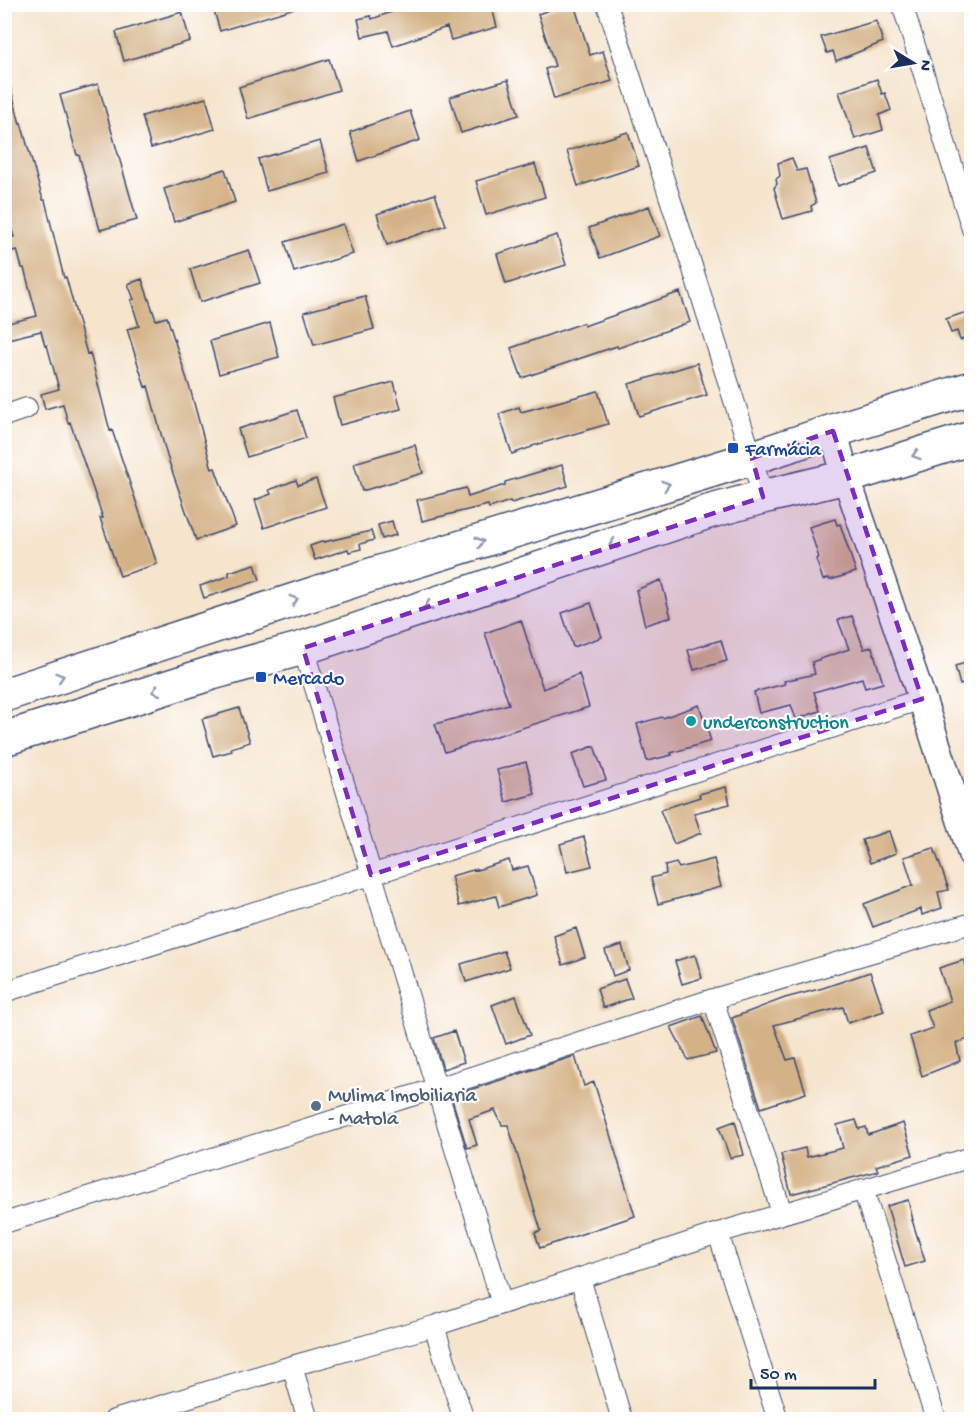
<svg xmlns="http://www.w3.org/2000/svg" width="976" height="1424" viewBox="0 0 976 1424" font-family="'Gochi Hand',sans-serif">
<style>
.building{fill:#d4b287}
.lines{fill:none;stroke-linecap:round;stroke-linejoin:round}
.street-casing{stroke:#3c4a6f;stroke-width:22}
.secondary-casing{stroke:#3c4a6f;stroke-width:30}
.highway-casing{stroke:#3c4a6f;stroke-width:36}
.street{stroke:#fff;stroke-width:20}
.secondary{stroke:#fff;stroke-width:27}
.highway{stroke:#fff;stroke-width:33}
.oneway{stroke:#8d97ae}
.marked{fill:#7b2cbf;fill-opacity:0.2;stroke:#7b2cbf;stroke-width:4.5;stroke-dasharray:12 8;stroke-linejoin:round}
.transit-dot{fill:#1a4fb4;stroke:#fff;stroke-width:2}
.culture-dot{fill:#0f9aa8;stroke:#fff;stroke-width:2}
.service-dot{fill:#5c6f8a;stroke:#fff;stroke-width:2}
.labels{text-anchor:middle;stroke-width:4.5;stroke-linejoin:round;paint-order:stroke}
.transit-label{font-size:20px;fill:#164399;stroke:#fff;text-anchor:start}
.culture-label{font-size:20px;fill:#0d838f;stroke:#fff;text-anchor:start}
.service-label{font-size:20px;fill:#4e5e75;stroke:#fff;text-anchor:start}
</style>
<rect width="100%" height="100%" fill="#fff"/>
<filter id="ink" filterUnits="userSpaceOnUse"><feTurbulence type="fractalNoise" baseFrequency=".0167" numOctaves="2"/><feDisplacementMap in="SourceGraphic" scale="12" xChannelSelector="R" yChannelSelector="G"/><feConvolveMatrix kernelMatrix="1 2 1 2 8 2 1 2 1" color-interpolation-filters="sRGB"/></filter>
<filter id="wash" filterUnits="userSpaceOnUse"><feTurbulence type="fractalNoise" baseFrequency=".008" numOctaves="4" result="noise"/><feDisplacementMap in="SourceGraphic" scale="24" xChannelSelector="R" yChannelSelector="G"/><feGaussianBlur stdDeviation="1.35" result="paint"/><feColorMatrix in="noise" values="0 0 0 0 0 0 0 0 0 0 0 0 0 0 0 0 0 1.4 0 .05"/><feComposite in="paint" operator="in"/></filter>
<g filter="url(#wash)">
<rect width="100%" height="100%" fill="#f5e5cd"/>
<g id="blocks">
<path class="building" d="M212 4H295V8L220 31Z
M414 4H491L497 27 451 40 447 27 393 46 388 31 362 37 358 19 371 16 372 19Z
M566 4H574L590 55 603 51 612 81 554 99 545 69 555 66 538 14Z
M182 12 190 41 124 61 116 32Z
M876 21 883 42 836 61 833 51 827 53 821 37Z
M329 59 339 90 248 119 239 87Z
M877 79 882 94 885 93 891 110 879 115 883 130 855 139 839 92Z
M508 80 519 115 461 133 450 97Z
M9 82 20 124 21 123 43 200H45L64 278 66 277 87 354 90 353 110 431 112 430 157 564 120 576 100 518H103L70 422 68 423 63 404 45 409 41 394 59 389 47 345 45 346 41 331 4 340V324L37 316 24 268H22L17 250 4 253V239L14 237 4 200V83Z
M98 84 137 220 100 230 79 155H77L60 95Z
M206 98 215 129 151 148 142 116Z
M410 111 420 140 359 161 350 132Z
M628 132 639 166 578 186 567 151Z
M320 141 329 173 267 191 258 159Z
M869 148 877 173 838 186 830 160Z
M792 158 797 171 806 169 816 203 811 206 812 211 783 219 774 188 777 184 776 179 780 176 778 163Z
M535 164 545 197 486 215 476 181Z
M225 169 235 202 174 222 164 189Z
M435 194 446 225 387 245 377 214Z
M649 206 660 236 600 258 589 228Z
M343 224 353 254 294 272 285 242Z
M557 235 566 265 506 284 497 254Z
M249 250 260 283 200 302 190 269Z
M142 279 156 320 167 317 191 392 212 469 215 468 236 526 196 540 167 456 148 386 145 387 127 329 139 326 131 300 134 299 128 284Z
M680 292 690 322 618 348 617 346 522 378 511 348 583 323 584 326Z
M365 296 374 329 314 345 304 312Z
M972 310V336L960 340 957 331 951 333 946 319Z
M270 323 279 357 219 374 210 341Z
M697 363 707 395 639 416 629 384Z
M394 382 401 409 340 425 333 398Z
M598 391 608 424 532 446V447L512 454 499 414 519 407 521 412Z
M297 410 306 438 247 457 238 429Z
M415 445 423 473 362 491 354 463Z
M562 465 568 486 511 503 510 501 489 508 488 505 422 521 417 500 466 488 468 497 505 485V482Z
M316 479 326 507 264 528 255 500 271 494 269 490 296 480 298 485Z
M835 519 837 525 840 524 856 572 830 580 829 578 823 580 816 559 819 558 809 527Z
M392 521 396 535 382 539 378 525Z
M371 531 374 540 360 544 361 549 349 552 348 549 315 560 310 546 324 541V542Z
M255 564 260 580 204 598 200 586 229 576V572Z
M661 580 671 617 645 625 636 590Z
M591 603 602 637 573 647 562 613Z
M852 616 864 649 872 647 883 683 865 688 862 678 814 692 820 711 796 719 791 705 759 713 754 692 785 684 784 681 815 674 812 662 849 649 838 620Z
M521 620 543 689 579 674 589 707 445 752 435 724 509 704 485 633Z
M721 640 727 661 694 670 688 650Z
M972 661V681L960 685 955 666Z
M699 705 711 741 671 753 672 755 647 761 637 724 662 717 663 718Z
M239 708 250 742 231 748 232 751 213 756 202 719Z
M594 746 606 780 583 786 572 754Z
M526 762 535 794 506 802 497 770Z
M726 787 730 804 694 813 701 833 674 844 660 810 700 797 699 794Z
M889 831 896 853 870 863 862 840Z
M584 837 592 866 567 872 560 844Z
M934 848 949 890 938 892 942 908 922 915 921 909 873 927 864 904 913 885 904 857Z
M714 859 721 887 658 904 651 878 666 874 665 866 676 863 679 868Z
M509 860 512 870 528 866 537 895 499 907 496 896 459 906 451 876 477 869V870Z
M576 928 585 957 563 965 554 936Z
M622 945 629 970 613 976 605 950Z
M504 951 510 968 466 982 461 964Z
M695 955 702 978 682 984 675 961Z
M964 960 972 983V1038L956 1043 960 1061 922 1076 910 1036 933 1028 926 1010 950 1001 939 968Z
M870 972 884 1011 848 1023 843 1007 774 1025 787 1060 795 1058 806 1093 761 1108 732 1018 785 998 823 988Z
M625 979 632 998 603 1008 597 989Z
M516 996 530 1035 506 1044 492 1005Z
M702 1016 716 1053 688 1060 671 1027Z
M454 1031 464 1062 443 1069 434 1038Z
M575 1056 584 1086 594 1082 635 1216 540 1248 535 1233 541 1230 508 1125H502L495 1110 469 1119 477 1145 467 1148 451 1096Z
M856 1120 859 1129 866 1127 868 1135 903 1123 913 1155 876 1166 878 1171 791 1194 781 1154 805 1148 807 1157 843 1148 837 1125Z
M735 1121 744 1155 730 1158 719 1127Z
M908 1200 913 1220H912L925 1261 905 1267 887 1206Z"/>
</g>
</g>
<g filter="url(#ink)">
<use href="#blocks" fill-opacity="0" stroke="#3c4a6f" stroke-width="1.5"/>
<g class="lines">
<g class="street-casing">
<path id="street" d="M607 4 690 260 752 458 763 497
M902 4 972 229
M4 416 27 408
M303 648 502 1304
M4 992 922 699
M713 999 782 1213
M863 1189 936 1420
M4 1223 437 1088 713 999 972 923
M718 1233 778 1420
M580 1278 622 1420
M434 1326 464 1420
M292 1366 308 1420
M114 1420 292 1366 434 1326 718 1233 972 1157"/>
</g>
<g class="secondary-casing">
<path id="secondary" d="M833 431 846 477 922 699 972 855"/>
</g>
<g class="highway-casing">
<path id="highway" d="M4 695 377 573 739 462 833 431 972 388
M4 739 212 673 303 648 708 512 763 497 846 477 972 438"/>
</g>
<use href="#street" class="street"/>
<use href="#secondary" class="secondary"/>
<use href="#highway" class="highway"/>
</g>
<defs><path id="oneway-chevron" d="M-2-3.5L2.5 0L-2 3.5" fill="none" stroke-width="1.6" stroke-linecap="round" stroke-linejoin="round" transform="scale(1.5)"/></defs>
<g class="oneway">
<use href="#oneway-chevron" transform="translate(916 455) rotate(163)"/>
<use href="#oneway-chevron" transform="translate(666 485) rotate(-17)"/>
<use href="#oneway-chevron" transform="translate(480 542) rotate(-17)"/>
<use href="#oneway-chevron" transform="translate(613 544) rotate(161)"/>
<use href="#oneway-chevron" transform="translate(294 600) rotate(-18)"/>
<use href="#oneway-chevron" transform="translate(428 606) rotate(161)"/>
<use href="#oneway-chevron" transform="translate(60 677) rotate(-18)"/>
<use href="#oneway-chevron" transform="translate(156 691) rotate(162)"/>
</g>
</g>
<path class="marked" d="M833 431 922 699 371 875 303 648 763 497 752 458Z"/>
<g class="transit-dot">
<rect x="727" y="442" width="12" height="12" rx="3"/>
<rect x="255" y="671" width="12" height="12" rx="3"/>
</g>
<circle class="culture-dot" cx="691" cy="721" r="6"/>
<circle class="service-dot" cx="316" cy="1106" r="6"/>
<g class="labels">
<g class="transit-label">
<text x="745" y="455">Farmácia</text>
<text x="273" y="684">Mercado</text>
</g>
<g class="culture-label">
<text x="703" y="728">underconstruction</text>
</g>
<g class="service-label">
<text x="328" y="1101">Mulima Imobiliaria<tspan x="328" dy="23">- Matola</tspan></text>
</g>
</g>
<rect width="976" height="1424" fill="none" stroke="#fff" stroke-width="24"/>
<g transform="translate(913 63) rotate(101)" stroke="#ffffff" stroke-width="4.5" paint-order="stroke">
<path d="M0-4.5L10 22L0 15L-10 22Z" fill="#1b2f5e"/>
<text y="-9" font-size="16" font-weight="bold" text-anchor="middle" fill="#1b2f5e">N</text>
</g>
<path d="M751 1379v9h124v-9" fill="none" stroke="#1b2f5e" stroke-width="3"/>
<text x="760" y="1379" font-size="18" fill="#1b2f5e" stroke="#ffffff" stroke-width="4.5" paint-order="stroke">50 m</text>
</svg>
